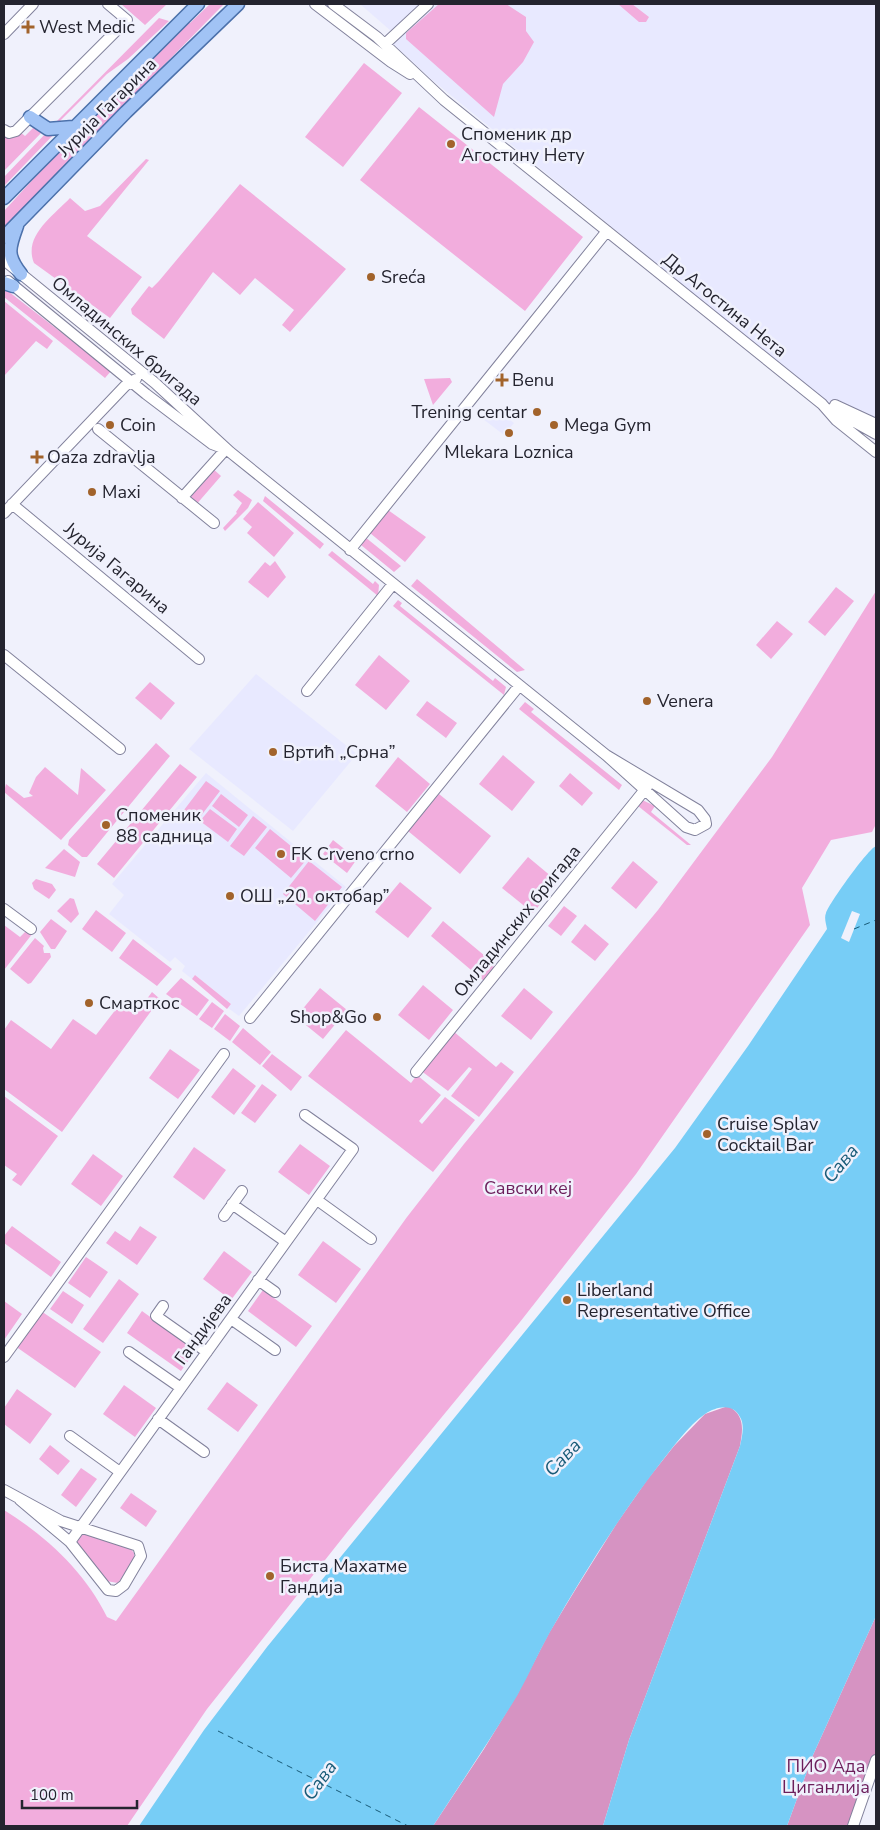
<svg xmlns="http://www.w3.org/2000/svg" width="880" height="1830" viewBox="0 0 880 1830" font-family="'Nunito Sans',sans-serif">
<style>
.built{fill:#e8e9ff}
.green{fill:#f2addd}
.forest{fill:#d693c2}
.water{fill:#77cdf6}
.pier{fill:#f0f1fc}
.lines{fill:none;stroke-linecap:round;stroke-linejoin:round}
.ferry{stroke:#185b78;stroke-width:1;stroke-dasharray:6 5;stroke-linecap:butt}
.minor-casing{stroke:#82829c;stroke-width:12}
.major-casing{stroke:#4c71ab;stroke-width:15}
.minor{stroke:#fff;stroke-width:10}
.major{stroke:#a1c3f5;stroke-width:12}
.poi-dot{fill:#a2632b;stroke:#f0f1fc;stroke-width:2}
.labels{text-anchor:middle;stroke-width:5;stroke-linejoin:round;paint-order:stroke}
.poi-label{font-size:18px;fill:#24242f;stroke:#f0f1fc;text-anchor:start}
.street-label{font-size:18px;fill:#24242f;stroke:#f0f1fc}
.park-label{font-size:18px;fill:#6c1e5b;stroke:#f0f1fc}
.water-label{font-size:19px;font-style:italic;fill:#185b78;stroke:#f0f1fc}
</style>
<rect width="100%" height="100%" fill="#f0f1fc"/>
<path class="built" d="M360 4H422L391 31Z
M431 4H876V422L831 403 811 390 431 79 390 41Z
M494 407 514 423 504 435 483 419Z
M256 674 357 754 293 831 189 749Z
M206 773 346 887 239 1016 228 1008 231 1004 195 975 192 979 182 971 185 966 175 957 170 962 109 914 124 895 112 884Z"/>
<path class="green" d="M121 4H167L145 25Z
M210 4H224L4 228V211L58 152 187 22 190 23Z
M439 4H506L526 17V31L534 42 523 62 503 84 494 117 406 39V33Z
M618 4H632L649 17 646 22H639Z
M159 18 169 21 128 59 107 74 60 121 55 123Z
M364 63 402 93 343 167 305 137Z
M419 107 583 237 525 311 360 180Z
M34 127 44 130 4 171V136H14L20 132 25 136Z
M57 131 4 186V177L47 132Z
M146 159 149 160 87 236 142 277 110 318 34 263C23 236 53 216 70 198L85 211 100 206Z
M240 184 346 269 290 332 282 325 294 310 255 278 240 295 213 272 164 339 132 314 131 309 149 286 152 288 159 281Z
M4 288 111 371 105 378 4 297Z
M4 301 53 341 47 349 36 341 4 376Z
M450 378 452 382 433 405 424 379Z
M212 468 221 476 195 506 185 497Z
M238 490 252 500 248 508 225 531 223 528 237 513 236 512 242 503 233 495Z
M265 496 324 544 320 549 263 501Z
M258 502 294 533 274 557 247 533 252 527 243 519Z
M388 510 426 537 405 562 370 533Z
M365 537 401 566 394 572 361 545Z
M332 551 373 584 375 581 379 585 378 596 328 555Z
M275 561 286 577 268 598 248 582 265 562 270 566Z
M417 579 525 670 517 672 411 586Z
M836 587 854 601 825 636 808 622Z
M876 591V824L872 832 831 840 802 888 810 925 636 1174 520 1322 348 1531 207 1709 127 1826H4V1510C46 1536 85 1572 107 1617L116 1621 407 1217 464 1144 658 910 772 757Z
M398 600 402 603 400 606 493 681 495 678 506 687 504 695 393 606Z
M777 621 793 634 771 659 756 645Z
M379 655 410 681 386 710 355 685Z
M150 682 175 703 161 720 135 698Z
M427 701 457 723 446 738 416 715Z
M525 702 534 709 531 712 622 785 619 790 519 709Z
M156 743 170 756 87 857H82L68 845 69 840Z
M503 755 535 782 512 811 479 784Z
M398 757 430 784 407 812 375 786Z
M180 764 197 777 114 878 97 864Z
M45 767 78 795 81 768 106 790 61 840 4 792 6 784 24 798 33 796 29 793 36 777Z
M570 773 593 793 582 806 559 786Z
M206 781 220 791 197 821 184 810Z
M221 794 248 815 239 827 212 806Z
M439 794 491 836 460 874 408 831Z
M640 799 655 806 651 812 691 845H687L643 810 637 805Z
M210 809 237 829 228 842 200 821Z
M253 816 267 827 244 856 230 846Z
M270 829 307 859 291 878 255 848Z
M333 840 357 859 347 873 323 854Z
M64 849 80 862 75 877 45 868Z
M528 857 558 882 533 913 502 888Z
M309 861 342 887 315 921 283 894Z
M633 861 658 882 636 909 611 888Z
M36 879 52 884 56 890 49 899 34 889 32 883Z
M400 882 432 908 408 938 375 912Z
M70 898 74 899 79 914 71 923 57 911Z
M564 906 577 916 561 936 548 926Z
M96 910 126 933 112 952 82 929Z
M51 919 67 931 55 949H51L40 932Z
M443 921 497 966 484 981 431 936Z
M585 924 609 944 595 961 571 942Z
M4 925 20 937 26 931 33 933 4 970Z
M35 938 44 946 43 948 44 953H50L51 957 31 983 28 984 10 969Z
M133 939 172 969 157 986 119 958Z
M195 975 231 1004 227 1009 192 979Z
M181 978 209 1000 197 1016 166 994Z
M423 985 453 1010 429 1040 398 1015Z
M320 988 347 1010 323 1039 296 1017Z
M524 988 553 1012 531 1040 501 1016Z
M152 992 160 999 62 1132 4 1089V1030L11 1020 51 1049 73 1019 96 1035 120 1004 135 1015Z
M212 1002 224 1011 212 1028 199 1019Z
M225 1014 240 1026 230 1041 214 1029Z
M243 1028 271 1052 260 1065 232 1042Z
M346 1030 411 1083 417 1075 441 1095 419 1121 422 1124 445 1097 475 1120 433 1172 308 1076Z
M453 1031 496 1067 501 1062 514 1072 479 1117 451 1096 472 1069 469 1067 448 1091 420 1070Z
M170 1049 200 1070 178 1099 149 1078Z
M272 1054 302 1077 291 1091 262 1066Z
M233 1068 256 1086 234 1115 211 1097Z
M262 1084 277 1095 255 1123 241 1113Z
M4 1096 58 1136 21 1186 12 1180 17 1174 4 1165Z
M300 1144 330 1166 309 1195 278 1172Z
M194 1147 226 1170 204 1200 173 1177Z
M93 1154 123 1176 101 1206 71 1184Z
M12 1226 61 1262 51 1277 4 1243V1236Z
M140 1226 157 1237 137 1265 106 1243 115 1231 130 1241Z
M323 1241 361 1269 336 1303 298 1275Z
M224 1251 252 1272 231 1300 203 1279Z
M86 1257 108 1272 90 1298 68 1283Z
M119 1279 139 1294 103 1343 83 1329Z
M263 1290 312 1326 296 1347 248 1311Z
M63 1291 84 1305 72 1324 50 1309Z
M4 1301 22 1314 4 1340Z
M41 1311 101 1352 75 1388 15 1346Z
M142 1311 196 1350 181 1371 127 1333Z
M227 1382 258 1405 238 1432 207 1409Z
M124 1385 156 1408 135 1437 103 1414Z
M17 1389 52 1414 30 1444 4 1424V1408Z
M50 1445 70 1461 58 1475 39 1459Z
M81 1468 97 1479 76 1507 61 1495Z
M131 1493 157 1511 146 1527 120 1508Z
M85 1534 129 1547 134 1553V1560L118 1583 106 1581 76 1543 80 1535Z"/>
<path class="forest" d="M728 1406C745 1415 743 1429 740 1446L629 1740 603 1826H433L484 1749 518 1693 549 1633 577 1587 617 1523 647 1480 674 1446 705 1414Z
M876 1616V1760L853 1826H787L813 1755Z"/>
<path class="water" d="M876 846V1616L813 1755 787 1826H603L629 1740 740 1446C742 1437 745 1425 740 1417 733 1403 717 1406 705 1414 688 1426 674 1446 662 1461 620 1515 584 1573 550 1632 538 1653 529 1675 517 1696 490 1740 461 1783 433 1826H139L204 1730 267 1647 675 1148 748 1046 827 929C826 923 824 918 826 913 830 902 868 849 876 846Z"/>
<path class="pier" d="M852 911 860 914 849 942 841 938Z"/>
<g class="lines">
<path class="ferry" d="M854 929 876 920
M218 1731 408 1826"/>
<g class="minor-casing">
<path id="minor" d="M315 4 391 62 410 74
M333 4 377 37 444 100 822 404 836 420 876 452
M4 34 33 4
M385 44 428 4
M4 130 9 133 16 131 127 20 108 4
M4 260 155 383 230 452 606 755 686 827 695 830 706 824 705 819 698 810 606 755
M8 281 146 394 212 444 225 449
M835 405 876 424
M831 409 876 434
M98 429 214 523
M182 498 226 449
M12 504 199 659
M4 513 125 386 136 379
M350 550 607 231
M4 655 120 749
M307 691 393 584
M4 909 31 929
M250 1018 519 686
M416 1072 647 787
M317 1200 371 1239
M232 1204 286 1242
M224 1216 242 1191
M258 1280 275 1292
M163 1306 156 1316 207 1352
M231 1319 275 1350
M129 1352 181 1388
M4 1357 224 1054
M158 1419 204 1452
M70 1436 120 1472
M4 1490 61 1521 138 1546 141 1556 124 1585 116 1591 108 1590 70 1542 20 1500
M70 1542 353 1149 305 1115
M853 1826 876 1760"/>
</g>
<g class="major-casing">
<path id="major" d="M30 117 48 129 73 127
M4 198 198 4
M17 226C9 248 6 255 21 274
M4 237 126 112 238 4
M4 283 13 286"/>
</g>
<use href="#minor" class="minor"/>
<use href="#major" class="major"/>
</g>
<g class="poi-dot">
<path d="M25.5 19.5h5v5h5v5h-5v5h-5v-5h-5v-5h5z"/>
<circle cx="451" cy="144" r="5"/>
<circle cx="371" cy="277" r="5"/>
<path d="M499.5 372.5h5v5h5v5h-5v5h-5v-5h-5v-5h5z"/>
<circle cx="537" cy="412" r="5"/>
<circle cx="110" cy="425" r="5"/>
<circle cx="554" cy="425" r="5"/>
<circle cx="509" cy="433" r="5"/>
<path d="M34.5 449.5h5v5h5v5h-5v5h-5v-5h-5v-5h5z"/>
<circle cx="92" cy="492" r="5"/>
<circle cx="647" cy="701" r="5"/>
<circle cx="273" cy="752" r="5"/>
<circle cx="106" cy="825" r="5"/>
<circle cx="281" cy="854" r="5"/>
<circle cx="230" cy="896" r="5"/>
<circle cx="89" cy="1003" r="5"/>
<circle cx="377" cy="1017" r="5"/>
<circle cx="707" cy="1134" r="5"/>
<circle cx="567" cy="1300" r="5"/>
<circle cx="270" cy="1576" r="5"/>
</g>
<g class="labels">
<g class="poi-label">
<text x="39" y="33">West Medic</text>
<text x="461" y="140">Споменик др<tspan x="461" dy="21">Агостину Нету</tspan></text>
<text x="381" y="283">Sreća</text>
<text x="512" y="386">Benu</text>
<text x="527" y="418" text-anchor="end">Trening centar</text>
<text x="120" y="431">Coin</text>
<text x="564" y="431">Mega Gym</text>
<text x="509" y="458" text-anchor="middle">Mlekara Loznica</text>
<text x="47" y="463">Oaza zdravlja</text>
<text x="102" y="498">Maxi</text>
<text x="657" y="707">Venera</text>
<text x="283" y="758">Вртић „Срна”</text>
<text x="116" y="821">Споменик<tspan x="116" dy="21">88 садница</tspan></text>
<text x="291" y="860">FK Crveno crno</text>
<text x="240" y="902">ОШ „20. октобар”</text>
<text x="99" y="1009">Смарткос</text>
<text x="367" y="1023" text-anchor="end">Shop&amp;Go</text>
<text x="717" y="1130">Cruise Splav<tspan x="717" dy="21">Cocktail Bar</tspan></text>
<text x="577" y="1296">Liberland<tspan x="577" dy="21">Representative Office</tspan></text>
<text x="280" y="1572">Биста Махатме<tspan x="280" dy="21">Гандија</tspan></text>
</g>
<g class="street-label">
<text transform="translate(107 107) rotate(-45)" y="6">Јурија Гагарина</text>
<text transform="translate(725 305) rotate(39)" y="6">Др Агостина Нета</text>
<text transform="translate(127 341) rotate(40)" y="6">Омладинских бригада</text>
<text transform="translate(117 568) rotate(40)" y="6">Јурија Гагарина</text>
<text transform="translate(517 921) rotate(-51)" y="6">Омладинских бригада</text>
<text transform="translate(203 1329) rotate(-54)" y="6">Гандијева</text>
</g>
<g class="park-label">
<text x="528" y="1194">Савски кеј</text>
<text x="826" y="1772">ПИО Ада<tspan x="826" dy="21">Циганлија</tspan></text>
</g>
<g class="water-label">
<text transform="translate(840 1163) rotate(-50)" y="7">Сава</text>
<text transform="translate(562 1457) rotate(-46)" y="7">Сава</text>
<text transform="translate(319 1780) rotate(-54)" y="7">Сава</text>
</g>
</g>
<rect width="880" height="1830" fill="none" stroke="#24242f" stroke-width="10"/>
<path d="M22 1800v8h115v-8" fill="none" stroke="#24242f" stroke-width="2.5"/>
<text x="30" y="1800" font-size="15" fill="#24242f" stroke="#f0f1fc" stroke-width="4" paint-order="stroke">100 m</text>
</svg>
